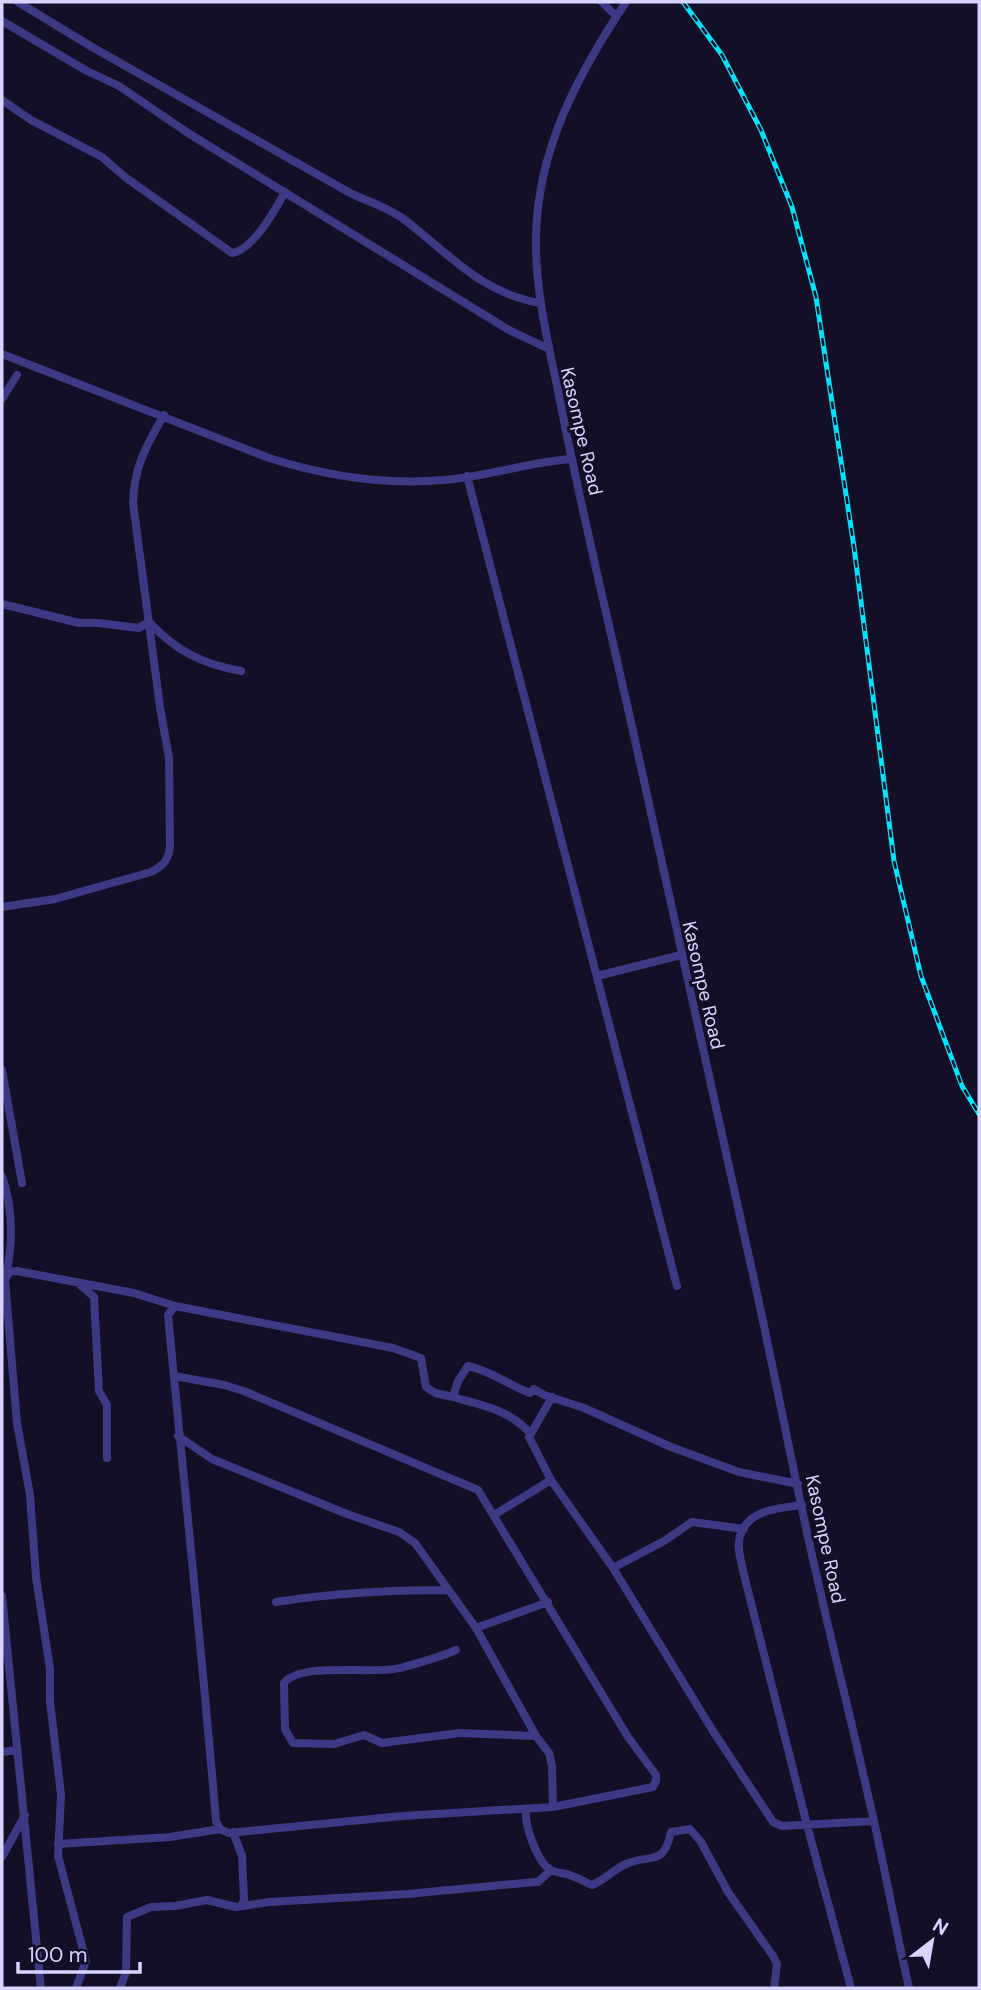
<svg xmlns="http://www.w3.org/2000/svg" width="981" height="1990" viewBox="0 0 981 1990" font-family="'DM Sans',sans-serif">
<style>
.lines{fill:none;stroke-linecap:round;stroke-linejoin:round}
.minor{stroke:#3d3a85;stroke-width:8}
.rail-casing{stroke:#00e5ff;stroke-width:5}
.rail{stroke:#130f26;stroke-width:2.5;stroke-dasharray:8;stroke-linecap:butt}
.labels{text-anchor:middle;stroke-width:6;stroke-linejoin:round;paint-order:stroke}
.street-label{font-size:19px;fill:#d9d4ff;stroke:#130f26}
</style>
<rect width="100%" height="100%" fill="#130f26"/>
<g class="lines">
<path class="minor" d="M18 2 92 47 352 194C370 202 389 208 405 220 449 254 482 294 541 303
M602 2 616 16
M626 2C578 74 537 150 536 238 535 297 551 353 562 411 586 532 616 652 642 772 678 940 717 1107 753 1275 773 1365 790 1456 810 1546 830 1637 853 1727 873 1817 886 1874 896 1931 909 1988
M2 21 87 71 119 86 188 133 509 330 547 348
M2 100 31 120 102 157 125 177 232 253C253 250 275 210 285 192
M2 354 269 458C325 476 385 485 444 480 486 477 528 462 571 459
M2 399 17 375
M467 476 677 1286
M2 604 79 623H98L139 628 149 622C176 651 202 664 241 671
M2 907 55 899 151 872C163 866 168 861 170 847L169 758 160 707 133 503C134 467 146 446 164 415
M597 976 681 955
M2 1070 22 1183
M2 1176C13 1208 13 1243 6 1275
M79 1284 94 1297 99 1391 107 1405V1458
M453 1397C484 1406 508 1409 531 1434
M178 1436 212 1459 347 1514 399 1532 415 1543 476 1628 536 1736 549 1753 552 1766 553 1807
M551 1480 529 1437 552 1397
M802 1505C780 1508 748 1509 740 1536 736 1547 742 1564 744 1575L807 1825 851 1988
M494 1515 551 1480 613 1568 713 1731 773 1822 782 1826 874 1821
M613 1568 664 1541 692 1522 744 1529
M2 1596 41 1988
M276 1602C333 1593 390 1590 448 1590
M476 1628 548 1602
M456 1650C438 1658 419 1663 400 1668 371 1675 302 1661 284 1683L285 1729 293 1743 334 1744 364 1735 382 1743 460 1733 536 1736
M2 1752 17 1750
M526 1810C524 1823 537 1863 551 1870 557 1873 566 1873 572 1876 580 1878 585 1883 592 1885 605 1880 614 1869 626 1864 651 1853 663 1868 671 1832L690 1829 701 1842 728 1892 773 1956 777 1964 774 1988
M220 1829 216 1821C202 1652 184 1484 168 1315L175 1306 393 1348 421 1358 426 1387 435 1393 453 1397 458 1381 468 1366C492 1371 508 1385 530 1393L534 1389 544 1395 584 1408 671 1447 739 1472 798 1484
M233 1832 242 1856 244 1900 241 1906
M58 1844 170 1837 220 1829 229 1833 402 1816 553 1807 653 1787 656 1781V1775L628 1737 478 1490 244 1391 224 1385 174 1376
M2 1857 25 1815
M76 1988 86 1961 58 1856 61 1795 50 1701V1669L36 1577 30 1495 17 1423 5 1280 9 1272 17 1271 134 1293 175 1306
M120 1988 126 1972 127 1917 151 1907 175 1906 207 1900 236 1907 269 1902 407 1894 524 1883 538 1882 551 1870"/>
<g class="rail-casing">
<path id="rail" d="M683 2 722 55 761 130 792 207 816 297 854 547 894 861 921 976 962 1086 979 1114"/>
</g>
<use href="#rail" class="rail"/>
</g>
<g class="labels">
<g class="street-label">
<text transform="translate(582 431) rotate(77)" y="7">Kasompe Road</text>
<text transform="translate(704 985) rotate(77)" y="7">Kasompe Road</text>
<text transform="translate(826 1539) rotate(78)" y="7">Kasompe Road</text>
</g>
</g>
<rect width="981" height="1990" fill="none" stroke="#d9d4ff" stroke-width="7"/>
<g transform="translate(932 1941) rotate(31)" stroke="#130f26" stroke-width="5" paint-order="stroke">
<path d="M0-5L12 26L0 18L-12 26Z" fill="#d9d4ff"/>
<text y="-10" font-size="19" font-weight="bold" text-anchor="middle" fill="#d9d4ff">N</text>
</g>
<path d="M18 1962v10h122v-10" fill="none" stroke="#d9d4ff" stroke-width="3.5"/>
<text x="28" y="1962" font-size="21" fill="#d9d4ff" stroke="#130f26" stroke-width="5" paint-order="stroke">100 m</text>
</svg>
